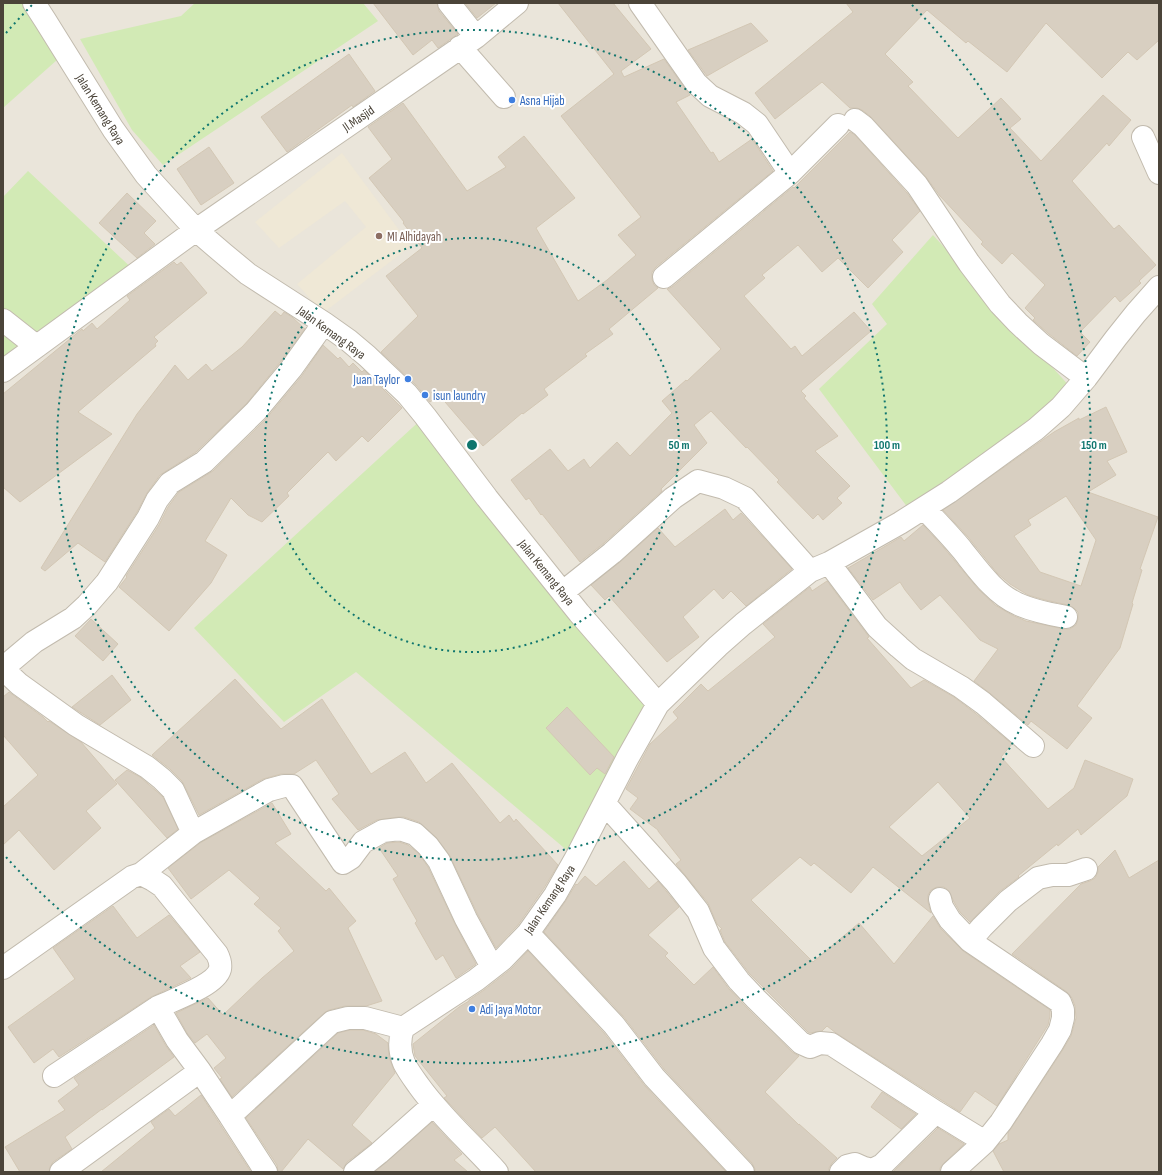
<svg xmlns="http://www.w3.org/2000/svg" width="1162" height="1175" viewBox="0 0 1162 1175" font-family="'Sofia Sans Condensed',sans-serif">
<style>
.residential{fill:#eae5da}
.education{fill:#efe8d6}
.green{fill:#d2eab5}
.building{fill:#d8cfc1;stroke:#d3c7b4;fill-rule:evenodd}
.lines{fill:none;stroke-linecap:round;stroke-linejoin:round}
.minor-casing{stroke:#c2bbae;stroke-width:24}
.minor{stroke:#fff;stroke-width:22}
.ring{fill:none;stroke:#0f766e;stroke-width:2;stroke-dasharray:2 4}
.shop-dot{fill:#3f7fe0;stroke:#fff;stroke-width:1.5}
.education-dot{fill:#8d6e63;stroke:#fff;stroke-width:1.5}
.labels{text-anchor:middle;stroke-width:4;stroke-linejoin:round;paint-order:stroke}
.shop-label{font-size:13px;fill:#366cbe;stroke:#fff;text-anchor:start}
.street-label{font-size:13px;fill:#4b4439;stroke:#fff}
.education-label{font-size:13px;fill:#785e54;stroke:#fff;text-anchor:start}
.centre{fill:#0f766e;stroke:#fff;stroke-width:2}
.ring-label{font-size:12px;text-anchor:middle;font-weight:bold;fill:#0f766e;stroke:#fff;stroke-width:4;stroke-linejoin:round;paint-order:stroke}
</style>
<rect width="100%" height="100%" fill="#f6f3ec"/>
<path class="residential" d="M3 3H1159V1172H3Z"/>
<path class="education" d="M342 153 411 246 323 313 297 284 366 227 345 201 279 248 255 222Z"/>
<path class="green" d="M3 3H34L66 52 3 108Z
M195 3H363L378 21 163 165 132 130 80 39 181 16Z
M28 171 137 273 3 371V197Z
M933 235 1072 389 908 508 819 389 887 324 872 304Z
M425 416 658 704 576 858 356 672 284 722 194 628Z"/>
<path class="building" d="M373 3H437L439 11 458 34 438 48 432 40 413 55Z
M465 3H496L477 18Z
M558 3H613L651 49 621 71 624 77 664 59 686 90 690 95 676 102 711 153 713 152 719 162 752 139 773 171 656 267 652 272V279L654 285 658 288 609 329 613 334 585 354 587 356 544 389 548 395 523 414 522 413 483 446 439 395 430 402 416 385 381 352 418 316 386 276 422 248 403 223 404 222 369 178 392 159 368 127 403 103 467 191 506 167 498 157 524 136 575 198 536 228 578 301 607 280 636 255 618 235 641 217 561 116 614 74Z
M846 3H1159V40L1137 60 1128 52 1102 78 1046 23 1007 72 968 41 966 43 927 10 885 54 913 82 908 86 958 138 1001 98 1021 119 1010 128 1041 161 1103 95 1131 120 1109 146 1107 143 1072 181 1114 229 1119 225 1156 265 1139 281 1141 283 1120 302 1115 296 1080 332 1090 342 1077 356 1049 334 1033 320 1035 318 1025 308 1045 285 1012 253 1002 264 981 244 983 242 940 196 926 177 870 116 862 110 857 108H850L822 82 775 119 755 93 853 12Z
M751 23 768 41 707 76 688 50Z
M349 54 375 91 353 107 352 105 287 152 261 117Z
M850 132 855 135 907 193 920 211 892 240 903 252 868 288 838 258 822 272 798 245 762 275 765 278 744 296 791 349 795 346 802 356 854 312 871 331 801 391 806 396 804 398 838 436 815 451 850 486 837 498 842 503 823 520 818 514 813 519 777 482 779 480 747 447 746 448 711 411 694 425 707 443 661 489 662 491 604 543 580 562 542 514 541 515 529 498 526 500 511 480 550 449 568 471 584 459 590 468 617 442 630 456 672 413 662 401 686 380 687 381 721 349 667 289 672 287 793 187 794 188Z
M209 147 234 183 201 205 177 169Z
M127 193 156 221 144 233 155 244 137 258 99 223Z
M174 262 177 265 181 262 207 293 154 337 158 341 155 344 156 346 78 412 112 434 20 502 3 487V394L82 329 83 331 92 323 97 329 130 300 127 296Z
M275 311 281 316 284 312 292 317 305 329 281 361 247 403 196 452 160 475 147 493 137 512 105 562 78 543 45 571 41 568 137 414 175 365 188 380 206 364 212 371 242 347Z
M323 345 338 359 340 357 349 367 353 363 362 372 364 370 402 408 368 442 362 436 336 461 328 452 287 493 289 496 262 522 248 515 231 498 205 541 227 555 211 583 169 631 119 587 127 577 126 576 159 525 168 507 179 492 213 471 265 420 301 377Z
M1106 407 1127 452 1107 461 1116 475 1088 492 1158 517 1140 569 1142 570 1132 603 1133 604 1120 648 1077 706 1092 718 1067 749 1031 721 1028 725 991 694 974 681 998 649 980 640 940 595 921 610 905 590 900 582 873 600 848 568 901 537 904 541 923 525 944 548 979 590 995 605 1012 615 1026 621 1064 629H1070L1076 625 1078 619V612L1074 608 1068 605 1045 600 1028 595 1010 584 997 573 968 537 943 510 1054 432 1079 418V420ZM1066 496 1096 540 1081 586 1040 572 1014 536 1031 525 1028 520Z
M725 509 733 520 741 513 792 569 746 606 731 591 723 599 714 589 683 617 699 637 667 662 609 596 605 600 591 585 620 562 658 528 675 547Z
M827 581 869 637 867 638 911 688 924 680 954 697 975 713 1012 744 1001 757 1048 809 1074 788 1085 760 1133 779 1127 796 1081 835 1078 829 1058 846 1057 844 1018 876 1019 877 999 892 970 922 960 912 954 902 949 891 944 887H937L931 890 928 895V902L931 913 873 867 851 893 814 863 811 866 800 857 751 900 813 962 859 923 894 964 933 916 941 929 963 951 1050 1010V1016L1048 1025 997 1106 975 1091 960 1112 836 1033 827 1026 822 1031 810 1033 808 1032 749 973 725 942 720 930 722 929 717 924 708 903 676 864 681 860 658 831V830L630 809 638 798 626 789 650 744 678 718 673 712 701 684 708 691 775 637 763 624 810 587 812 591ZM938 782 970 818 922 856 889 827Z
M91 619 118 644 103 661 75 636Z
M112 675 131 700 100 725 72 707Z
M235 679 281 729 322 699 371 774 405 752 426 783 452 763 500 823 509 815 514 822 516 819 558 865 544 888 518 925 496 948 477 913 450 856 436 837 419 822 404 817H399L377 820 358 830 332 799 339 794 316 760 294 774H281L263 779 199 815 182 781 170 769 152 755Z
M9 692 43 717 48 722 49 721 81 742 117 784 86 811 101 828 54 870 19 830 3 845V807L38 775 3 735V697Z
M567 707 614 757 605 774 597 768 590 775 546 728Z
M127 770 140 777 163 797 178 829 167 838 115 780Z
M272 803 291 834 275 843 326 891 329 888 356 921 348 928 382 1001 366 1006H345L329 1010 324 1013 232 1097 220 1079 222 1078 214 1068 226 1058 207 1034 195 1043 187 1033 176 1013 208 998 223 1015 262 978 294 951 278 931 281 928 254 904 260 898 229 870 191 899 168 868 200 843Z
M399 842 408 845 419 854 428 867 455 924 476 964 456 978 443 955 436 960 415 923 417 921 393 879 398 876 379 848 387 843Z
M1115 850 1129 878 1159 860V1172H1004L993 1151 999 1144 1008 1140V1133L1062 1051 1071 1036 1076 1018 1075 1006 1072 998 1067 992 1012 954 1081 884 1090 881 1095 878 1098 872V867Z
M624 861 649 889 658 881 679 907 648 935 668 953 665 956 694 985 713 967 729 989 747 1008 792 1052 799 1056 765 1092 799 1125V1124L837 1158 832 1163 829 1168V1172H755V1169L752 1163 664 1069 623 1016 544 932 565 902 576 884 577 885 585 876 596 886Z
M113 906 137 938 169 915 200 952 180 966 191 978 151 997 59 1057 53 1049 34 1063 8 1027 75 979 53 948Z
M528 951 604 1033 645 1086 726 1172H536L495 1127 482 1138 447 1101 444 1098 447 1096 415 1056 413 1044 459 1007 469 1001V1000L484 990 511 969Z
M154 1025 166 1046 174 1057 102 1110V1109L65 1137 72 1149 53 1162 50 1167 49 1172H20L5 1147 65 1110 58 1101 79 1085 74 1078Z
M350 1030H363L376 1034 388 1043 389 1057 395 1073 352 1125 372 1143 347 1162 343 1169 308 1139 281 1172H278L277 1165 246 1118 338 1033Z
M882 1092 916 1114 901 1129 871 1107Z
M201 1095 251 1172H101L155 1128 151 1122 169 1109 175 1116Z
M432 1122 462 1154 454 1160 468 1172H375Z
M938 1128 964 1144 944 1163 940 1168V1172H893Z"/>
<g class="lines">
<g class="minor-casing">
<path id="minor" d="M34 3 45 20 113 129 146 175 196 230 224 254 248 274 324 323 348 340 367 356 407 394 425 416 487 498 579 613 658 704
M449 3 476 37
M640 3 696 83 710 96 743 113 757 124 790 173
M460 47 504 97
M855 120 863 126 917 185 969 263 1000 304 1018 323 1041 344 1086 378
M1143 137 1159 173
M664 277 790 173 838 125
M3 320 36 346
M3 371 196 230 476 37 517 3
M924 508C937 522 951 536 963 551 979 571 995 594 1018 604 1033 611 1050 614 1066 617
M829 563 877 627 899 647 913 659 961 687 983 703 1033 746
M563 592 612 553 673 498 698 481 724 488 745 498 810 571
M3 668 34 642 73 618 87 605 107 582 148 518 157 500 170 483 204 462 256 411 291 369 324 323
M3 669 19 684 76 725 130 757 147 767 162 779 173 790 193 833
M605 804 676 883 698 911 714 948 739 981 756 999 801 1043 810 1047 820 1043 831 1044 936 1112 985 1142
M141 874 193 833 269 790 284 786H292L343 863 351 858 363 842 383 831 400 829 415 834 428 846 439 861 466 919 492 967
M940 899 942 907 950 920 970 941 1060 1002 1063 1010V1018L1060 1030 1052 1044 1001 1122 985 1142 952 1172
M528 933 614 1025 654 1077 743 1172
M970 941 982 927 1008 901 1038 878 1052 875H1068L1086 869
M3 968 132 877 141 874 153 880 162 886 217 954C219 958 221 964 220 969 216 985 173 1000 158 1007L177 1040 200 1071 230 1116
M54 1076 158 1007
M61 1172 200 1071
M266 1172 230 1116 332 1022 348 1018H365L403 1028
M355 1172 379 1153 433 1105
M497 1172C471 1143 442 1118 419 1086 414 1079 408 1071 404 1063 399 1051 399 1040 403 1028L476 980 503 959 528 933 555 895 576 858 627 759 658 704 718 646 743 624 810 571 829 563 900 523 949 492 1036 429 1061 407 1086 378 1116 338 1136 313 1159 287
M841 1172 847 1166 855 1164 864 1168 872 1170 882 1165 936 1112"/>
</g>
<use href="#minor" class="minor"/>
</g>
<g class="ring">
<circle cx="472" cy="445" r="207"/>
<circle cx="472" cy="445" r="415"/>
<path d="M6 33A622 622 0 0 1 32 5M912 5A622 622 0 1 1 6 857"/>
</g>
<g class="shop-dot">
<circle cx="512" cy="100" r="4"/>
<circle cx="408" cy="379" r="4"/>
<circle cx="425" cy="395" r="4"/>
<circle cx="472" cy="1009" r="4"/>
</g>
<circle class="education-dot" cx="379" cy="236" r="4"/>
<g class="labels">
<g class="shop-label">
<text x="520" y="105">Asna Hijab</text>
<text x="400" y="384" text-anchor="end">Juan Taylor</text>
<text x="433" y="400">isun laundry</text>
<text x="480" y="1014">Adi Jaya Motor</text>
</g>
<g class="street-label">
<text transform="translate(101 109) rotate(58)" y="5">Jalan Kemang Raya</text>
<text transform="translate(358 118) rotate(-34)" y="5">Jl.Masjid</text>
<text transform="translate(332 332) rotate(36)" y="5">Jalan Kemang Raya</text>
<text transform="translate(547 572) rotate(51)" y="5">Jalan Kemang Raya</text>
<text transform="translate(549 899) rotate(-56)" y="5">Jalan Kemang Raya</text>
</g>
<g class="education-label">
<text x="387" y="241">MI Alhidayah</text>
</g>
</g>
<circle cx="472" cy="445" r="6" class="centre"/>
<g class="ring-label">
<text x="679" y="449">50 m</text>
<text x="887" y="449">100 m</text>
<text x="1094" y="449">150 m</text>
</g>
<rect width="1162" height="1175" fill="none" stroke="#4b4439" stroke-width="8"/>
</svg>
